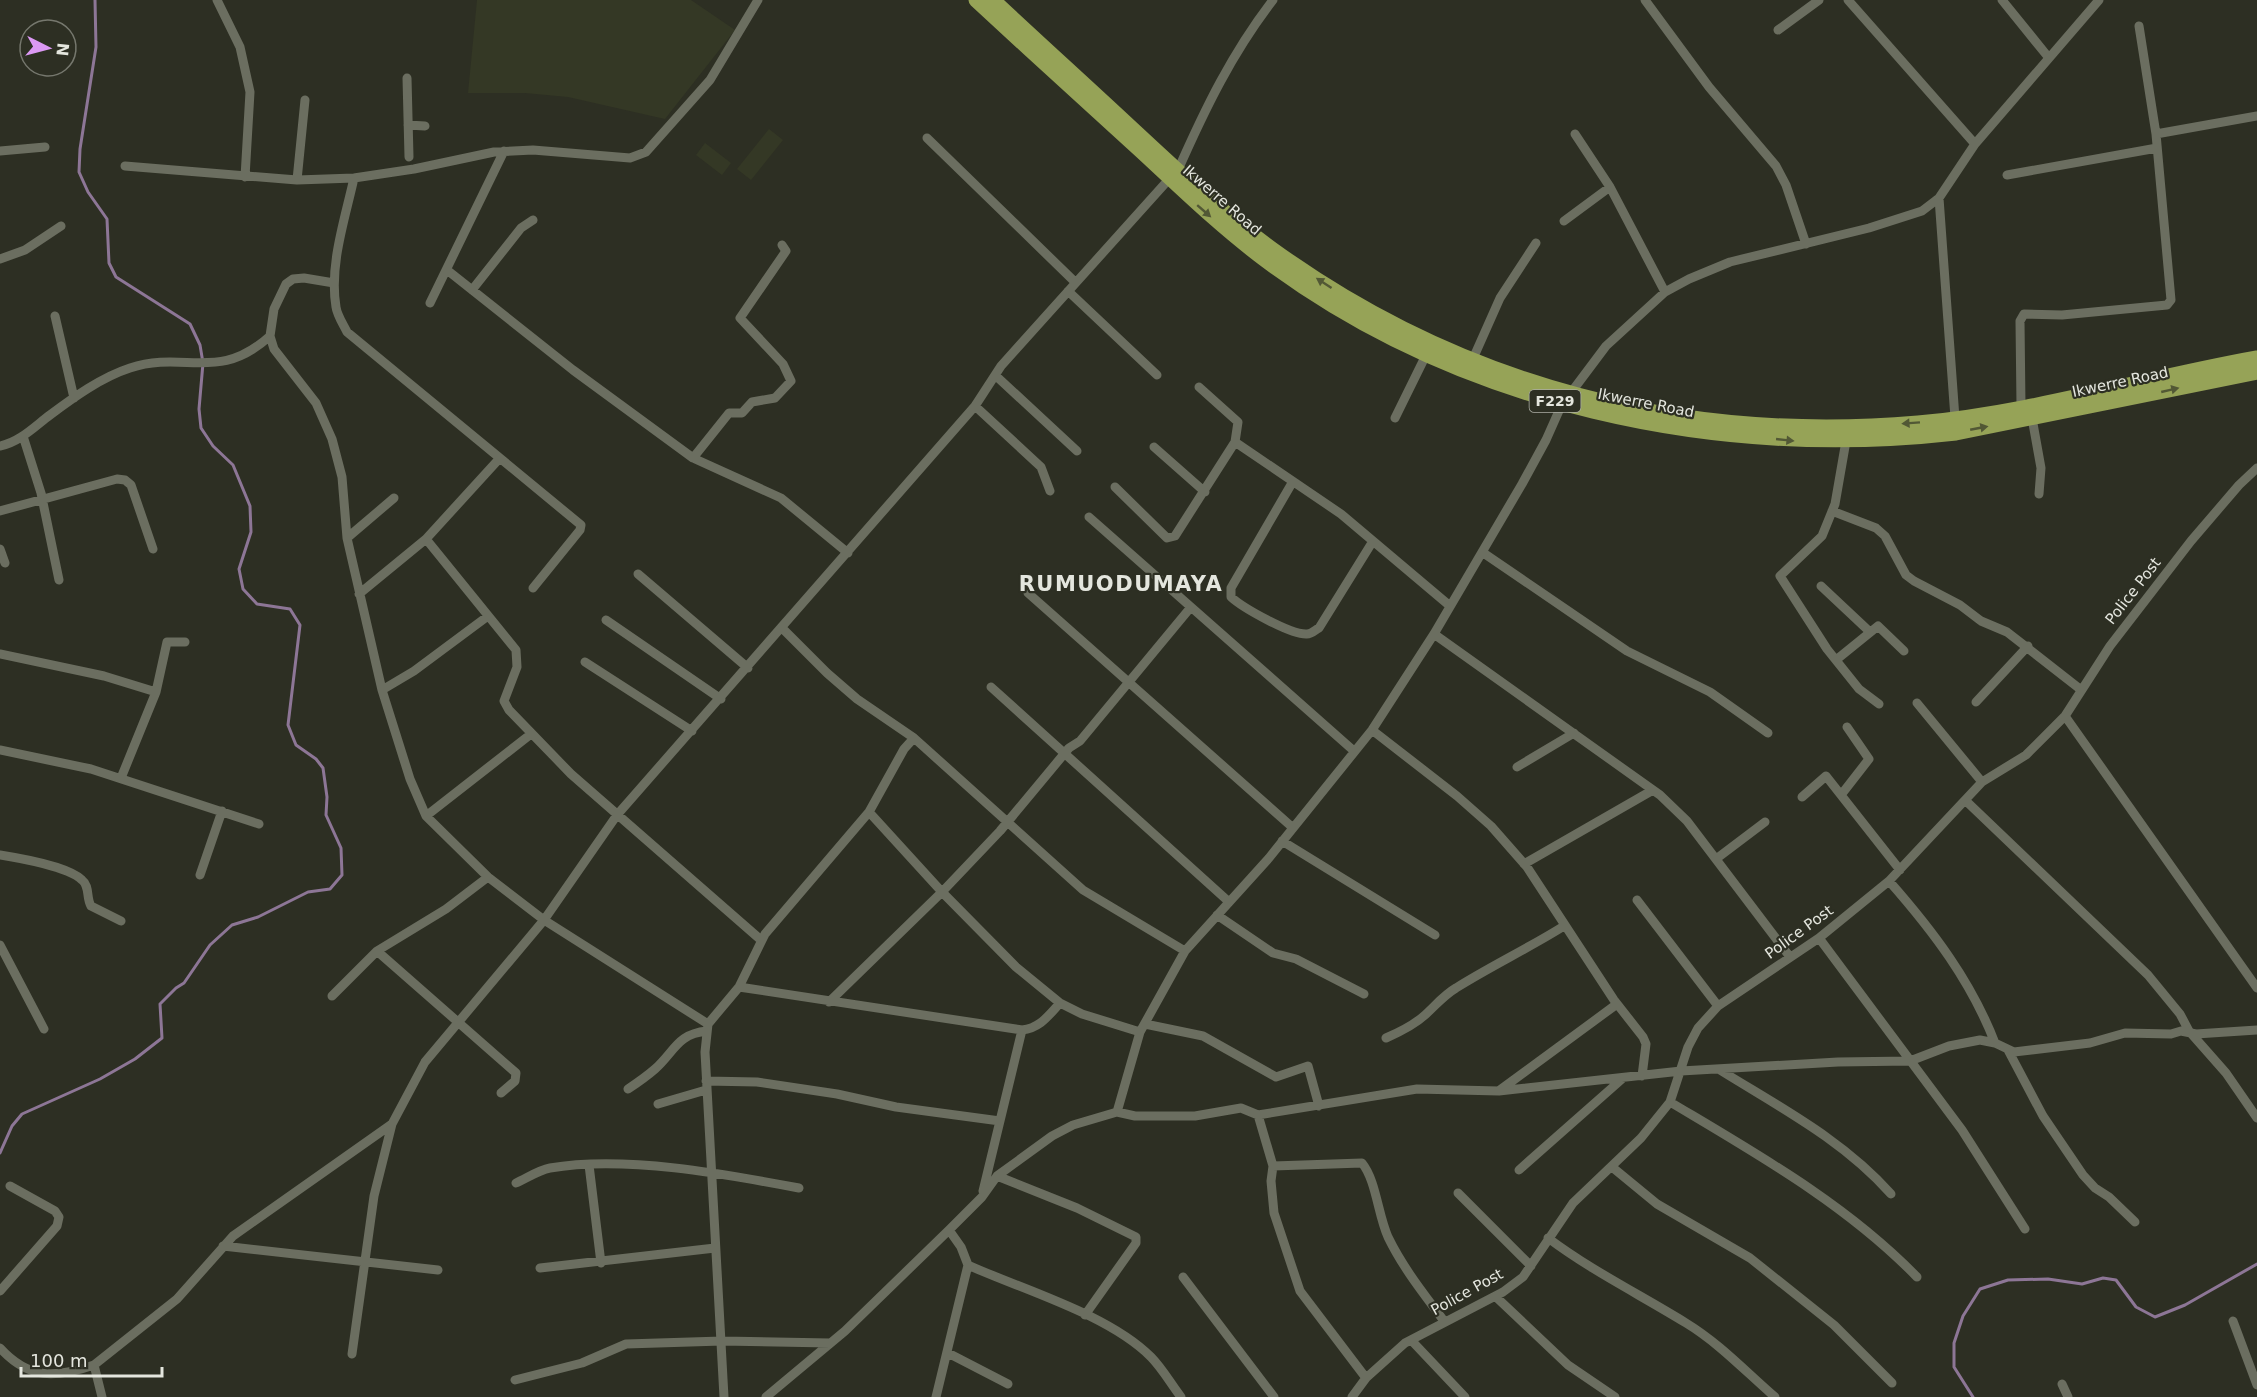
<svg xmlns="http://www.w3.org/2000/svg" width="2257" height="1397" viewBox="0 0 2257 1397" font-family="'DejaVu Sans',sans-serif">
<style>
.built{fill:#343825}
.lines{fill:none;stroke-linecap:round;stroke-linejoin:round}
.stream{stroke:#8d7696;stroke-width:3}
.street{stroke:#6b6e60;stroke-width:9}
.primary{stroke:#96a357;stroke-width:15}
.oneway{fill:#525835}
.labels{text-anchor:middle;stroke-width:4.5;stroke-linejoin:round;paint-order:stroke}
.shield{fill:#2d2f23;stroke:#adafa6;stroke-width:1.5}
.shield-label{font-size:14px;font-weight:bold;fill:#e4e6de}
.street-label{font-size:15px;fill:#e4e6de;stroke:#2d2f23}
.district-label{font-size:21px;font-weight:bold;letter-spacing:1.5px;fill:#e4e6de;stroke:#2d2f23}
</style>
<rect width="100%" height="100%" fill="#2d2f23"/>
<path class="built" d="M477 0H691L735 30 665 119 568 97 525 93H468Z
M769 129 783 140 751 180 737 169Z
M705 143 731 163 722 175 696 155Z"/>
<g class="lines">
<path class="stream" d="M0 1153 12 1126 22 1114 100 1079 135 1059 162 1038 160 1004 176 988 184 983 210 945 232 925 258 917 308 892 330 889 342 875 341 848 326 815 327 797 323 768 316 759 296 745 288 725 300 625 290 609 257 604 243 589 239 569 251 532 250 506 233 465 213 446 201 428 199 409 203 363 200 345 190 324 116 277 109 263 107 219 88 192 79 172 80 149 96 47 95 0
M1973 1397 1954 1367V1343L1963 1316 1980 1289 2008 1280 2048 1279 2082 1284 2103 1278 2116 1280 2136 1307 2155 1317 2185 1305 2257 1264"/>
<path class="street" d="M217 0 240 47 250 92 245 177
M1645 0 1709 87 1776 166 1786 185 1806 244
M1848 0 1975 144
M2002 0 2049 58
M2139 26 2156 134
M1778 30 1819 0
M407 78 409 157
M408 125 425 126
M1575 134 1610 187 1665 292
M927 138 1075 282
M0 151 45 147
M125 166 297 180 354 178 414 169 494 152 533 150 630 158 646 152 710 80 758 0
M1178 170C1205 109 1232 53 1273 0
M2007 175 2157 148
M354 178C345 219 329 265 336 307 337 315 343 324 347 332L581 525 580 530 533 588
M297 180 305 100
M1939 198 1955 418
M1564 221 1610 187
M0 259 25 250 61 226
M447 270 573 370 693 458 781 498 848 553
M334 283 304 278 293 279 286 284 274 309 270 336 274 349 316 403 332 439 342 477 347 538 382 690 410 779 426 816 488 877 544 920 708 1024
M472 290 521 228 533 220
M1068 291 1157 375
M430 303 504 151
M55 316 74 398
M1472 361 1500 298 1536 243
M995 375 1077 451
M1570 394 1606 346 1665 292 1689 279 1730 262 1869 228 1922 211 1939 198 1975 144 2099 0
M975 406 1041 467 1050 491
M2021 406 2020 321 2024 314 2062 315 2167 305 2171 300 2156 134 2257 116
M1395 418 1427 353
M2032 418 2041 468 2039 494
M23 436 41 493 59 580
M1846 441 1835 504 1822 536 1780 576 1827 649 1859 689 1879 704
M1235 442 1341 514 1450 606
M0 446C20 442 35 426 50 415 74 397 102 377 130 368 185 350 218 383 270 336
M1154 447 1205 492
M693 458 729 413H742L752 402 775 398 791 381 783 364 740 318 786 251 782 245
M1292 483 1231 588V597C1243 608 1291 635 1307 634 1312 634 1315 630 1319 628L1373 541
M1115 487 1167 538 1175 536 1235 442 1238 422 1199 387
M0 511 117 479 125 480 131 485 153 549
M1832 511 1876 528 1885 536 1906 575 1914 581 1960 605 1981 621 2007 632 2080 689
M1089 517 1354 751
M347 538 394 498
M426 539 516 650 517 667 504 701 509 710 571 774 761 940
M0 549 5 563
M1482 552 1627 651 1710 692 1768 733
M638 574 748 668
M1821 586 1870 632
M1028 593 1292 827
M359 594 426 539 499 459
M606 620 721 699
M783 629 827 673 857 699 914 738 1083 890 1185 951
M1434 634 1660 795 1687 821 1790 957
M0 654 104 676 156 692
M1836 660 1878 626 1904 651
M585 662 692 731
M991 687 1228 901
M382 690 414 671 488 616
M1976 702 2028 646
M1917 703 1982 782
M2065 716 2257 988
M1372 730 1457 796 1491 826 1527 867 1614 1000 1643 1037 1646 1044 1642 1076
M0 750 91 769 259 824
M1517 767 1574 733
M121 778 156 692 167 642H185
M1841 795 1869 759 1847 727
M1802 797 1826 776 1900 870
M1965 800 2148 975 2180 1014 2189 1031 2226 1073 2257 1118
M869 812 942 892 1016 967 1060 1003 1082 1014 1140 1032
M426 816 531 734
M1282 841 1435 935
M0 855C19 858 69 867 82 880 90 886 86 898 91 906L121 921
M1716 859 1765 822
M1524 864 1653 790
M200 875 222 811
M1889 881C1933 931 1971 981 1995 1043
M1637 900 1718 1006
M1217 915 1273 953 1296 959 1364 994
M1819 938 1962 1130 2025 1229
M0 945 44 1029
M377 951 516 1073 515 1081 501 1093
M739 987 1022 1030C1040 1028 1048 1016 1060 1003
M332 996 377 951 446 909 488 877
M829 1002 942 892 1000 831 1069 748 1080 741 1191 607
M1145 1024 1203 1036 1276 1077 1308 1066 1319 1106
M1386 1038C1400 1032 1414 1025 1425 1015 1436 1005 1444 995 1456 988 1491 966 1529 948 1564 926
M2008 1050 2043 1116 2083 1175 2095 1188 2109 1197 2135 1222
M1720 1070C1781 1108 1843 1140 1891 1194
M706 1081 757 1082 837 1094 896 1107 1000 1121
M628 1089C637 1083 647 1076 655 1069 675 1051 677 1034 707 1031
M1500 1090 1617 1004
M1670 1102C1757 1154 1846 1204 1917 1277
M658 1104 706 1090
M1117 1112 1140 1032 1185 951 1269 858 1372 730 1434 634 1522 484 1546 440 1562 404
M1258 1115 1273 1166 1271 1181 1274 1213 1300 1291 1366 1378
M589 1165 601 1263
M1273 1166 1362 1163C1376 1180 1378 1215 1388 1237 1403 1268 1424 1294 1444 1321
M1612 1167 1657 1204 1750 1258 1834 1325 1892 1383
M1519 1170 1622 1079
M997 1176 1077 1208 1136 1237V1243L1085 1315
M516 1183C527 1178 539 1170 550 1168 624 1155 725 1174 799 1188
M983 1191 1022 1030
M1458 1193 1531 1266
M1548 1238C1592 1271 1639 1294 1686 1323 1719 1343 1746 1372 1775 1397
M223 1246 438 1270
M968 1265C1023 1290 1108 1314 1151 1357 1162 1368 1171 1384 1181 1397
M540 1268 715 1248
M1183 1277 1274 1397
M0 1291 57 1226 59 1217 55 1211 10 1186
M1495 1296 1568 1365 1615 1397
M2233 1321 2257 1385
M1411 1340 1465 1397
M0 1348C29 1380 56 1378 94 1365L102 1397
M948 1353 1008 1384
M352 1354 374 1196 392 1124 425 1062 544 920 617 815 975 406 1001 366 1170 178
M94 1365 177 1299 233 1236 392 1124
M515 1380 582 1363 626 1344 722 1341 830 1343
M2062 1384 2068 1397
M724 1397 705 1052 708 1024 739 987 765 934 869 812 904 749 914 738
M766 1397 845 1331 949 1230 982 1197 997 1176 1052 1136 1073 1125 1117 1112 1135 1116H1195L1241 1108 1258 1115 1417 1089 1499 1091 1681 1071 1838 1062 1910 1061 1949 1046 1980 1040 1995 1043 2014 1052 2090 1043 2125 1033 2171 1034 2181 1031 2196 1034 2257 1030
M936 1397 968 1265 961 1247 949 1230
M1352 1397 1366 1378 1405 1343 1503 1292 1523 1277 1573 1203 1641 1138 1670 1102 1688 1047 1698 1028 1718 1006 1819 938 1889 881 1982 782 2026 755 2065 716 2110 646 2191 541 2239 485 2257 468"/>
<path class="primary" d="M976 0C1031 51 1086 101 1142 152 1182 189 1220 226 1264 259 1460 406 1716 460 1956 433L2257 372
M993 0C1041 45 1090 89 1138 134 1181 174 1224 214 1272 249 1463 387 1683 443 1918 423 2032 413 2144 378 2257 358"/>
</g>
<defs><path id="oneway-solid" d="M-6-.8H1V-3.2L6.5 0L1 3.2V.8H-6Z" transform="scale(1.5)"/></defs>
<g class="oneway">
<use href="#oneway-solid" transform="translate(1204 211) rotate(41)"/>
<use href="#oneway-solid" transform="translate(1324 283) rotate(-147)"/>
<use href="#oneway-solid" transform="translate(2170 390) rotate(-13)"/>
<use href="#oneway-solid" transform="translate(1911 423) rotate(176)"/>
<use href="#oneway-solid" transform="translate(1979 428) rotate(-11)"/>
<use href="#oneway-solid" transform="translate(1785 440) rotate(6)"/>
</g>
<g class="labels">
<rect class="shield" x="1529.5" y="390" width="51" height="22" rx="4.5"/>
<g class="shield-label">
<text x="1555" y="406">F229</text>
</g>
<g class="street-label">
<text transform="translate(1222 200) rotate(41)" y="5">Ikwerre Road</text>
<text transform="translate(2120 382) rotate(-12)" y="5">Ikwerre Road</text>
<text transform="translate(1646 403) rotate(11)" y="5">Ikwerre Road</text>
<text transform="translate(2133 591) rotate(-52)" y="5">Police Post</text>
<text transform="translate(1799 932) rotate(-36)" y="5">Police Post</text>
<text transform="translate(1467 1292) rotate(-29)" y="5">Police Post</text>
</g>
<g class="district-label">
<text x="1121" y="591">RUMUODUMAYA</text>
</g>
</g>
<g transform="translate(48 48) rotate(96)"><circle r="28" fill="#2d2f23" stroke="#76786e" stroke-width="1.5"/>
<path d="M0-4.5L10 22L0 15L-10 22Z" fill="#dc99f4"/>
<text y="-9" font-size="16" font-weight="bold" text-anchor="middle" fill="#e4e6de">N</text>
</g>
<path d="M21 1367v9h141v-9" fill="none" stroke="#e4e6de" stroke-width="3"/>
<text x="30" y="1367" font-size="18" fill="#e4e6de" stroke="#2d2f23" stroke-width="4.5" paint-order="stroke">100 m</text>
</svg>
